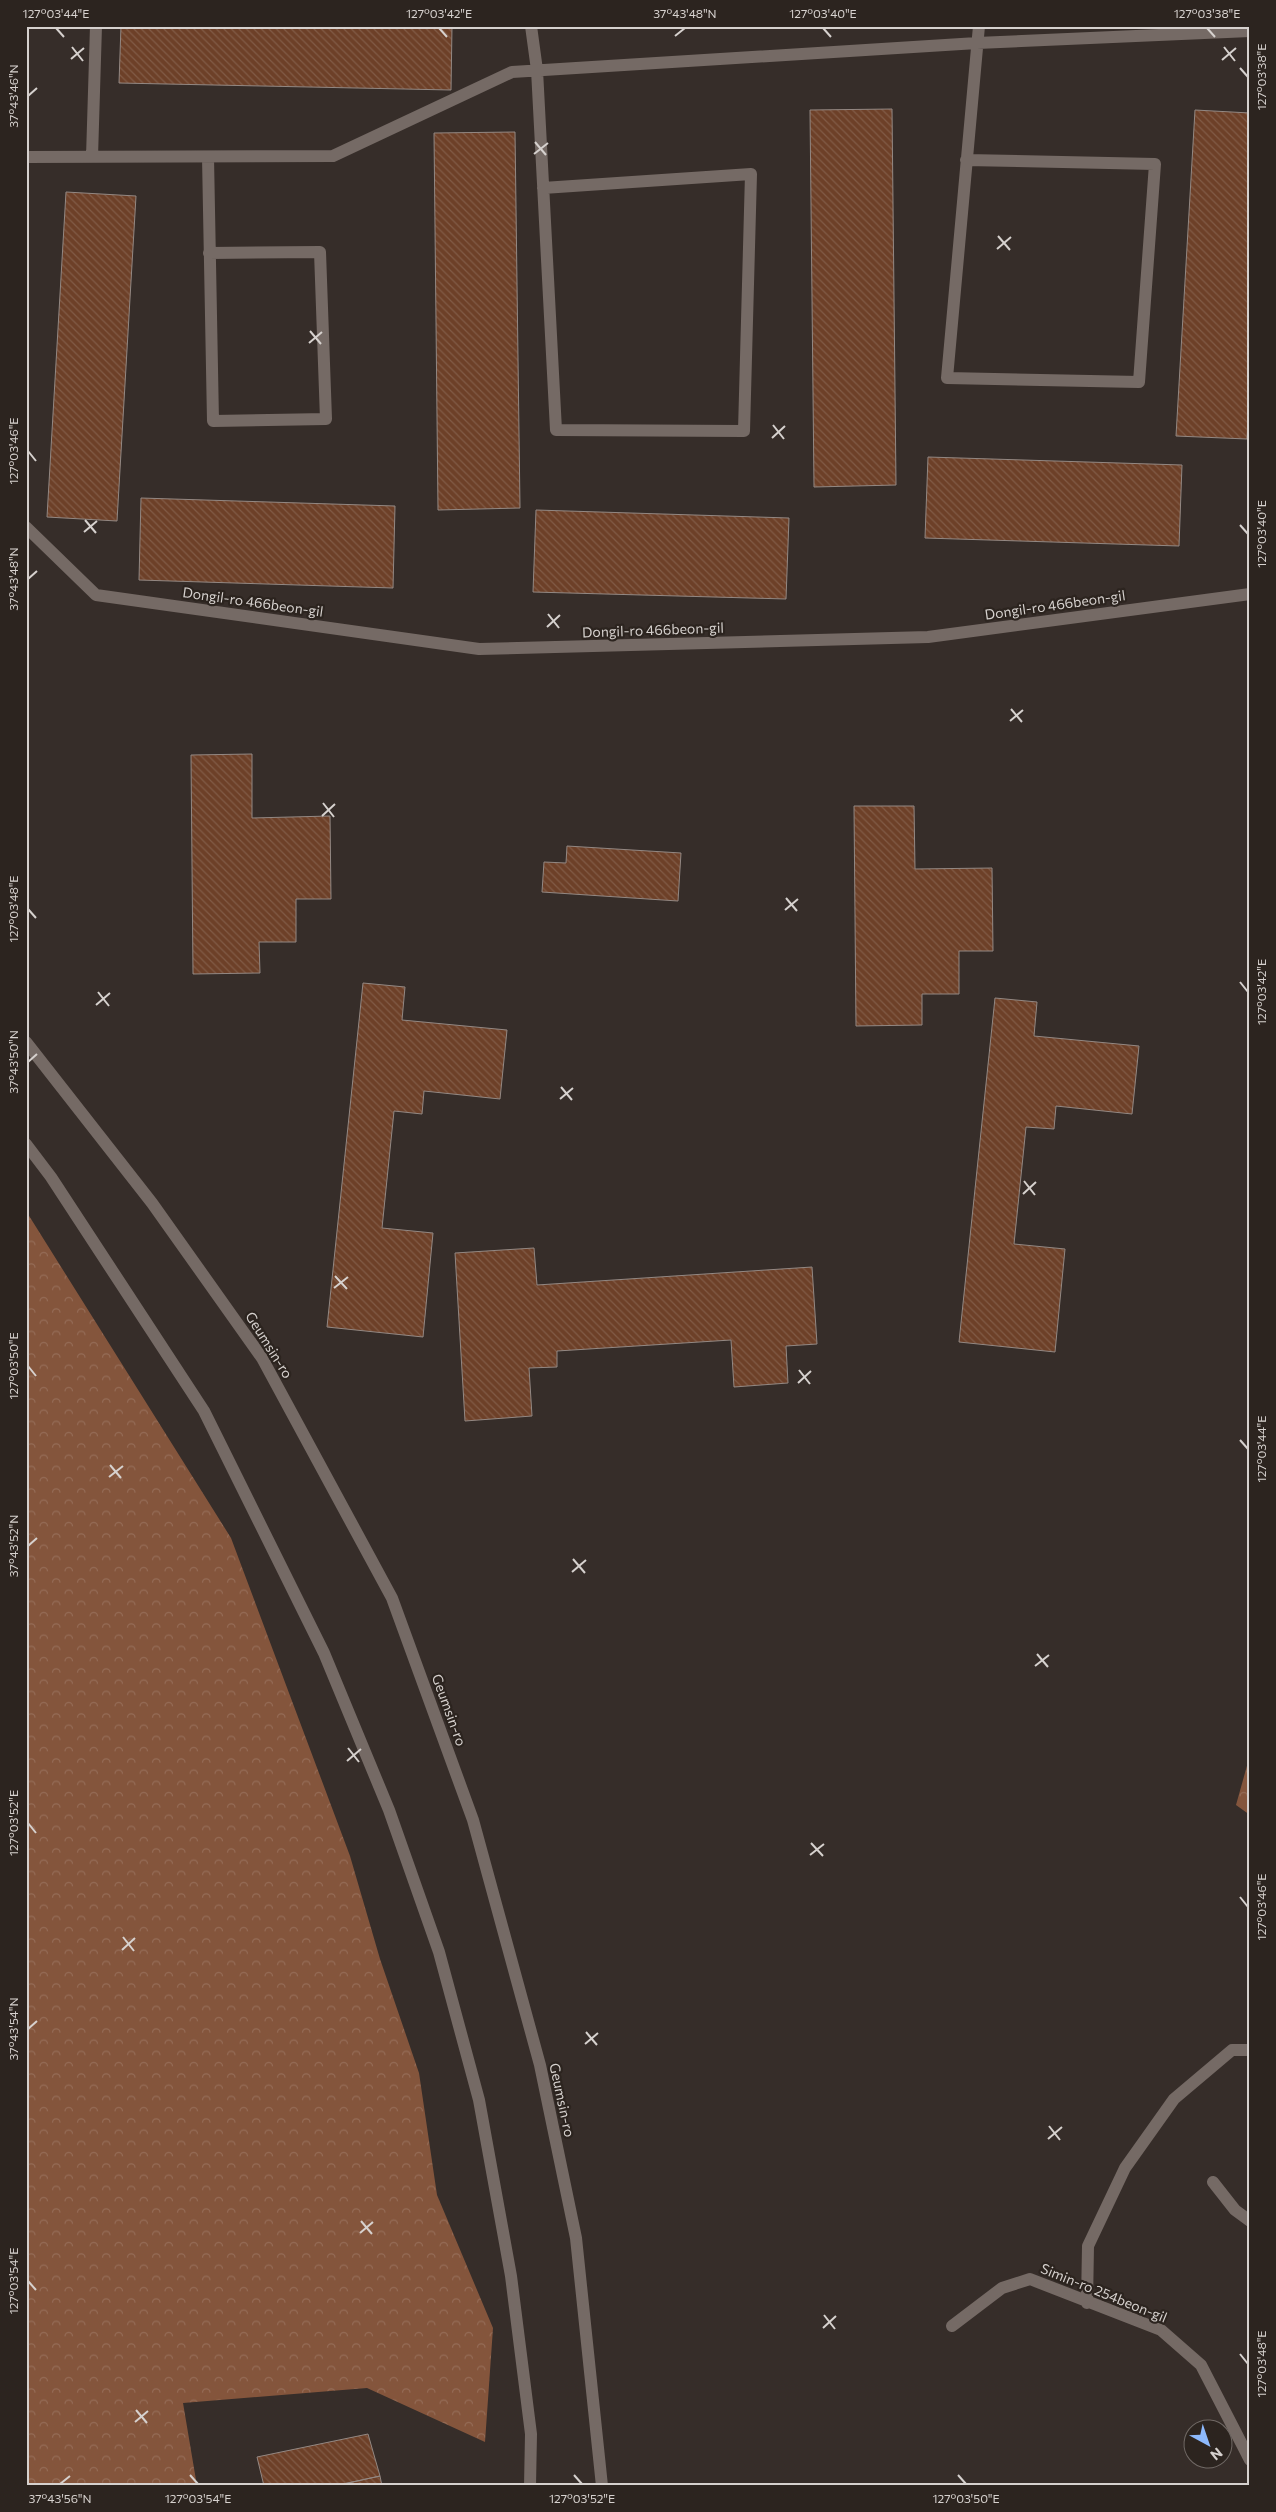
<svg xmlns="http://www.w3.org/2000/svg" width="1276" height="2512" viewBox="0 0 1276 2512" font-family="Commissioner,sans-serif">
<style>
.forest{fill:url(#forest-crowns)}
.building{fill:url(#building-back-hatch);stroke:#938883}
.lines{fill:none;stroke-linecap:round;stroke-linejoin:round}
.minor{stroke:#756a65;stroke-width:12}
.ticks{fill:none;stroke:#d6d1ce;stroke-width:2}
.labels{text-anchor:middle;stroke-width:4.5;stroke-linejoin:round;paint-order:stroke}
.street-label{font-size:14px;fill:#d6d1ce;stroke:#2c241f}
.neatline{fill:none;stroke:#d6d1ce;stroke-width:2}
.ticks-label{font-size:12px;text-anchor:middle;fill:#d6d1ce}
</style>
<defs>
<pattern id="forest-crowns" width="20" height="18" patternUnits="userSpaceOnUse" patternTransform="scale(1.25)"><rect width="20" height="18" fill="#84553c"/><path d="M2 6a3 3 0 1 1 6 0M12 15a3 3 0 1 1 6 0" fill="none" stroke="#956c57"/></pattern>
<pattern id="building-back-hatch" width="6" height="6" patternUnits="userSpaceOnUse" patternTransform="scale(1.25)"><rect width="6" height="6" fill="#6d4028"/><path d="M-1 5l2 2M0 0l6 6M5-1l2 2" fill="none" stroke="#815b46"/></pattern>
</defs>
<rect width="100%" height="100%" fill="#362d29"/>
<path class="forest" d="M26 1211 231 1538 350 1856 380 1959 419 2073 437 2195 493 2328 485 2442 367 2388 183 2403 197 2486H26Z
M1250 1755V1815L1236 1805Z"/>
<path class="building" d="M121 26H452L451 90 119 83Z
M892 109 896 485 814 487 810 110Z
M1195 110 1250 113V385L1247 439 1176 436Z
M515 132 520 508 438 510 434 133Z
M66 192 136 196 117 521 47 517Z
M928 457 1182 465 1179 546 925 538Z
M141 498 395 506 393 588 139 580Z
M536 510 789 518 786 599 533 592Z
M252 754V818L330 816 331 899H296V942H259L260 973 193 974 191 755Z
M854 806H914L915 869 992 868 993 951H959V994H922V1025L856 1026Z
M567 846 681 853 678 901 542 892 544 862 566 863Z
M363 983 405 987 402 1020 507 1030 500 1099 424 1091 422 1114 394 1111 382 1228 433 1233 423 1337 327 1327Z
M995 998 1037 1002 1034 1036 1139 1046 1132 1114 1056 1106 1054 1129 1026 1127 1014 1244 1065 1249 1055 1352 959 1342Z
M534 1248 537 1285 812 1267 817 1344 786 1346 788 1383 734 1387 731 1340 557 1351V1367L529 1368 532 1416 465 1421 455 1253Z
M368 2434 380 2476 334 2486H264L257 2457Z
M380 2476 382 2486H334Z"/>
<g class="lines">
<path class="minor" d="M531 26 537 70 556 430 744 431 751 174 543 188
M26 157 333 156 512 72 977 43 1250 31
M92 157 96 26
M208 157 213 421 326 419 320 252 209 253
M966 160 1155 164 1139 382 947 378 979 26
M26 527 96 595 479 649 928 637 1250 594
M26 1042 152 1203 262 1358 392 1598 473 1820 540 2065 576 2238 602 2486
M26 1144 51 1177 204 1411 324 1653 389 1810 439 1952 479 2100 511 2276 531 2434 530 2486
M1213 2182 1235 2210 1250 2221
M1087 2303 1088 2246 1125 2168 1174 2099 1232 2050H1250
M952 2326 1002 2288 1030 2279 1161 2330 1201 2365 1250 2460"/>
</g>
<path class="ticks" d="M56 28 64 37M439 28 447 37M823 28 831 37M1207 28 1215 37M675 36 685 28M72 47 83 61M1224 47 1235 61M71 59 84 48M1222 60 1236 48M1240 68 1248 77M28 96 37 88M535 142 546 155M534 154 548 143M998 236 1010 250M997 249 1011 237M310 331 321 344M309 343 322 332M773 425 784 439M772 438 785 426M28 451 36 461M85 520 96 533M1240 525 1248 534M84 532 97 521M28 579 37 571M548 614 559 628M547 627 560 615M1011 709 1022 722M1010 721 1023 710M323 803 334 817M322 816 335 804M786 898 797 911M28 909 36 918M785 910 798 899M1240 982 1248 992M98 992 109 1006M96 1005 110 993M28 1062 37 1054M561 1087 572 1100M560 1099 573 1088M1024 1181 1035 1195M1023 1194 1036 1182M335 1276 347 1289M334 1288 348 1277M28 1366 36 1376M799 1370 810 1384M798 1383 811 1371M1240 1440 1248 1449M110 1465 121 1478M109 1477 123 1466M28 1546 37 1538M573 1559 585 1573M572 1572 586 1560M1037 1654 1048 1667M1035 1666 1049 1655M348 1748 359 1762M347 1761 361 1749M28 1823 36 1833M811 1843 823 1856M810 1855 824 1844M1240 1897 1248 1907M123 1937 134 1951M122 1950 135 1938M28 2029 37 2021M586 2032 597 2045M585 2044 598 2033M1049 2126 1060 2140M1048 2139 1062 2127M361 2221 372 2234M360 2233 373 2222M28 2281 36 2290M824 2315 835 2329M823 2328 836 2316M1240 2354 1248 2364M136 2410 147 2423M135 2422 148 2411M190 2475 198 2484M574 2475 582 2484M958 2475 966 2484M60 2484 70 2476"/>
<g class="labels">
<g class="street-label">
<text transform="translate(253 602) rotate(8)" y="5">Dongil-ro 466beon-gil</text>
<text transform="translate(1055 605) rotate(-8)" y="5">Dongil-ro 466beon-gil</text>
<text transform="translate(653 630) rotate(-2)" y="5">Dongil-ro 466beon-gil</text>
<text transform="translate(269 1345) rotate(58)" y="5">Geumsin-ro</text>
<text transform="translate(449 1710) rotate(70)" y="5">Geumsin-ro</text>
<text transform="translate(562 2100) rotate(78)" y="5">Geumsin-ro</text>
<text transform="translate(1104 2293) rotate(22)" y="5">Simin-ro 254beon-gil</text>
</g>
</g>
<rect width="1276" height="2512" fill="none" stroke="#2c241f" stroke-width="55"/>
<g transform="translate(1208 2444) rotate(140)"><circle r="24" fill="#2c241f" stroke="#706965"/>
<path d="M0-4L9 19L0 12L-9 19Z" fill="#8db9fc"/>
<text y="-8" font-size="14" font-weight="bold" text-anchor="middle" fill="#d6d1ce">N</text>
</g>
<rect x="28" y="28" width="1220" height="2456" class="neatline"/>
<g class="ticks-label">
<text x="56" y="18">127°03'44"E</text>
<text x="439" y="18">127°03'42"E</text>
<text x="685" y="18">37°43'48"N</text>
<text x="823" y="18">127°03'40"E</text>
<text x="1207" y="18">127°03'38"E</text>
<text transform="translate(1262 77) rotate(-90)" y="4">127°03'38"E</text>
<text transform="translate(14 96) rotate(-90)" y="4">37°43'46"N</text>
<text transform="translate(14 451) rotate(-90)" y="4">127°03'46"E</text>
<text transform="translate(1262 534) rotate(-90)" y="4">127°03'40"E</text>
<text transform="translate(14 579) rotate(-90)" y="4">37°43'48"N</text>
<text transform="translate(14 909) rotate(-90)" y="4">127°03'48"E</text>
<text transform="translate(1262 992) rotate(-90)" y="4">127°03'42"E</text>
<text transform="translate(14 1062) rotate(-90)" y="4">37°43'50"N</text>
<text transform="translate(14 1366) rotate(-90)" y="4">127°03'50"E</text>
<text transform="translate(1262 1449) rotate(-90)" y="4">127°03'44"E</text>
<text transform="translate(14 1546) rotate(-90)" y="4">37°43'52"N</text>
<text transform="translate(14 1823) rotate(-90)" y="4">127°03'52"E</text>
<text transform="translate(1262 1907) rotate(-90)" y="4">127°03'46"E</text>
<text transform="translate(14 2029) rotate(-90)" y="4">37°43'54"N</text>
<text transform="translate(14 2281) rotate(-90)" y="4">127°03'54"E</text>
<text transform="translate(1262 2364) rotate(-90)" y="4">127°03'48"E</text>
<text x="60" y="2503">37°43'56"N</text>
<text x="198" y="2503">127°03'54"E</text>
<text x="582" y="2503">127°03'52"E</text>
<text x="966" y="2503">127°03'50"E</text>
</g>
</svg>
